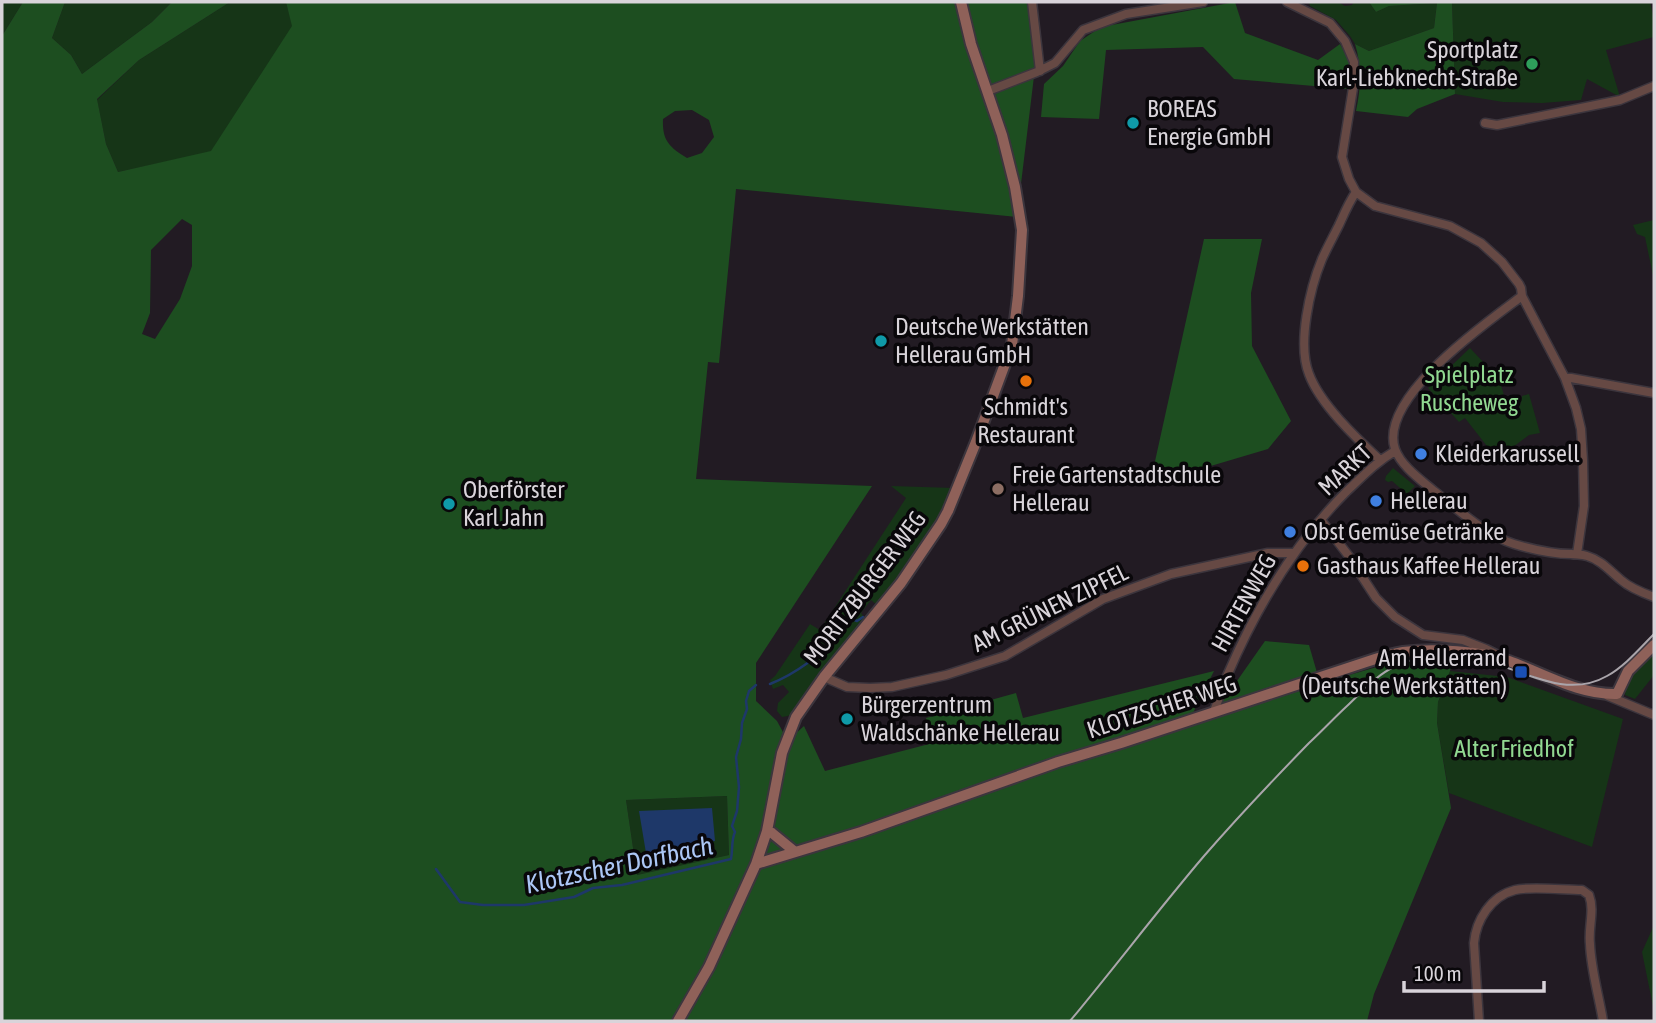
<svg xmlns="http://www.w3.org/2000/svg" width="1656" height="1023" viewBox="0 0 1656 1023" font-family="'Asap Condensed',sans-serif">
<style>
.green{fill:#163517}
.forest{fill:#1d4e20;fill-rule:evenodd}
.water{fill:#1e3869}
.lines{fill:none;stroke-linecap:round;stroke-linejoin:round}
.stream{stroke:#1e3869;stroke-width:2.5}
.street-casing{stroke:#3c353d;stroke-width:11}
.secondary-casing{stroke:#3c353d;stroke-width:14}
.street{stroke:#664944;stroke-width:8}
.secondary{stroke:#8f6159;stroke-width:10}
.tram{stroke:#aaa5ab;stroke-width:2}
.leisure-dot{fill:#2e9e5b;stroke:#09070a;stroke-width:2.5}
.culture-dot{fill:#0f9aa8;stroke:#09070a;stroke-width:2.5}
.food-dot{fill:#e8710a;stroke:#09070a;stroke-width:2.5}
.shop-dot{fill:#3f7fe0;stroke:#09070a;stroke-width:2.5}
.education-dot{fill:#8d6e63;stroke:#09070a;stroke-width:2.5}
.transit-dot{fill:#1a4fb4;stroke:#09070a;stroke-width:2.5}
.labels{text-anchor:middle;stroke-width:7;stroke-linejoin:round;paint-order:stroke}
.poi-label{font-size:24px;fill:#d9d4da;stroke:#09070a;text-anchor:start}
.park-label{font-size:24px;fill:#91d891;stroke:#09070a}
.street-label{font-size:24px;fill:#d9d4da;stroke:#09070a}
.water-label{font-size:26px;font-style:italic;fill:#abc6f5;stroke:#09070a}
</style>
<rect width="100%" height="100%" fill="#221b23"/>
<path class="green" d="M2 2H23L2 36Z
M65 2H172L152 22 82 74 71 55 52 38Z
M230 2H286L293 26 211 152 118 172 106 144 97 100 139 60Z
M1309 2H1338L1345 6 1352 5 1354 2H1369L1376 12 1389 6 1437 3 1434 28 1369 51 1355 44 1350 36 1336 20 1310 6Z
M1452 2H1650L1654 19V37L1606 50 1620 97 1587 79 1581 100 1542 103 1503 102 1455 94Z
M1654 220V280L1645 237 1637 234 1633 225Z
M1470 348 1499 379 1508 408 1520 406 1522 396 1529 394 1540 433 1529 435 1497 459 1465 418 1459 422 1428 388Z
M1393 468 1415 486 1407 494 1392 481 1388 482 1385 480 1386 476Z
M891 486 954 488C936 531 908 570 878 606L871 600 861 613 866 620C840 651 813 680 793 715L782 717 777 711 778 703 789 692 783 685 773 689 770 680 775 676 810 624 820 630 906 498Z
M1654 650V675L1635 699 1625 695C1626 676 1642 663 1654 650Z
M1450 671 1507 677 1623 719 1592 847 1449 793 1437 723 1438 702Z
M727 796 729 855 637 875 626 800Z
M1654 925V1011L1642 952Z"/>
<path class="forest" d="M23 2H65L52 38 71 55 82 74 152 22 172 2H230L139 60 97 99 106 144 118 172 211 151 292 26 286 2H1030L1035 68 1017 217 736 189 719 363 708 362 696 479 872 486 756 663V701L777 721 784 734 792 737 804 726 825 771 933 743 926 718 1016 693 1023 718 1214 671 1192 715 1280 695 1408 658 1411 666 1453 657 1450 671 1438 702 1437 723 1451 808 1374 994 1367 1021H2V36ZM692 110 709 120 714 137 702 153 687 158C669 147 662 140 663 119L675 111ZM182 219 192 225V266L180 299 155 339 142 334 150 313 151 250ZM727 796 729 855 637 875 626 800Z
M1235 2 1245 33 1318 60 1340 44 1350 62 1349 89 1234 79 1203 47 1106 50 1099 119 1041 117 1044 84 1063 66 1080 41 1101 27Z
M1369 2H1452L1455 94 1417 109 1408 117 1356 111C1361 88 1362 67 1355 44L1369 51 1434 28 1437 3 1389 6 1376 12Z
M1204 239H1262L1251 293 1252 346 1291 421 1268 449 1150 484Z
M1265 641 1309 645 1318 676 1218 708Z"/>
<path class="water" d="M712 808 715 841 646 853 639 811Z"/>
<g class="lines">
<path class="stream" d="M770 684C790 676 828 654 833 632L852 619 857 621 863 617
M436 869 460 902 483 905H524L574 897 593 888 622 885 731 859C733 849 731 841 735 832L732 826 737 811 739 787 736 757 741 739 742 723 747 709 746 701 749 691 756 685"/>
<g class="street-casing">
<path id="street" d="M1032 2 1040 71
M1287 2 1330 23 1345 41 1354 62 1353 88 1342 157 1349 179 1356 192 1375 206 1450 226 1481 243 1502 262 1519 284 1521 288 1522 296 1565 378 1576 408 1581 429 1583 460 1584 506 1577 554
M988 91 1037 72 1055 63 1083 30 1126 14 1203 2
M1485 123 1497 125 1620 100 1654 86
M1356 192C1349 202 1344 214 1339 225 1333 237 1327 248 1322 259 1310 288 1297 344 1309 374 1320 404 1356 438 1380 460
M1522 296C1486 323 1378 398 1395 449 1401 466 1421 480 1434 491 1456 508 1487 536 1514 544 1531 549 1553 554 1571 554 1577 555 1581 554 1587 556 1601 560 1610 571 1621 580 1630 588 1643 593 1654 597
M1565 378H1571L1654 393
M1321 520 1348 555 1376 598 1395 617 1423 635 1463 640 1486 649 1496 654
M824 677 847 687 870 688 892 687 946 675 1005 656 1103 599 1171 574 1268 553H1294
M1608 696 1654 715
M1214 711C1219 699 1222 687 1227 676 1256 608 1294 544 1346 492 1362 477 1376 462 1395 451
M1479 1021 1474 943C1476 920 1491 896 1515 890 1531 886 1564 890 1582 890L1589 895C1595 911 1588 927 1590 944 1591 970 1599 996 1603 1021"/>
</g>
<g class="secondary-casing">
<path id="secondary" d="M767 831 772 833 794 851
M756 864 861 832 1058 762 1121 743 1366 662C1378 658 1390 654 1403 652 1434 648 1480 651 1509 661 1545 674 1579 695 1617 694L1628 671 1654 645
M678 1021 709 967 756 864 767 831 782 753 796 717 824 677 901 583 941 524 948 511 976 442 1012 345 1018 296 1022 230 1015 187 1002 135 971 44 961 2"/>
</g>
<use href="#street" class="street"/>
<use href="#secondary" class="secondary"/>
<path class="tram" d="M1070 1021C1115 967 1158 910 1204 856 1238 817 1273 780 1309 743 1322 731 1334 718 1347 706 1363 691 1376 675 1396 666 1422 654 1452 653 1480 659 1521 669 1565 700 1607 676 1625 666 1640 648 1654 634"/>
</g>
<circle class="leisure-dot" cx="1532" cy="64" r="7"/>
<g class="culture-dot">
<circle cx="1133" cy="123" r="7"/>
<circle cx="881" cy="341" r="7"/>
<circle cx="449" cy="504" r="7"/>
<circle cx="847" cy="719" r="7"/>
</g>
<g class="food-dot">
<circle cx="1026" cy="381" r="7"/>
<circle cx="1303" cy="566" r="7"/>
</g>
<g class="shop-dot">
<circle cx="1421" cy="454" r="7"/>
<circle cx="1376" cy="501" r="7"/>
<circle cx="1290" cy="532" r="7"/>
</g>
<circle class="education-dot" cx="998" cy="489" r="7"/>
<rect class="transit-dot" x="1514" y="665" width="14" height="14" rx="3.5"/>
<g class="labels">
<g class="poi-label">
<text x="1518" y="58" text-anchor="end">Sportplatz<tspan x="1518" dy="28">Karl-Liebknecht-Straße</tspan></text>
<text x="1147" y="117">BOREAS<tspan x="1147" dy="28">Energie GmbH</tspan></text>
<text x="895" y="335">Deutsche Werkstätten<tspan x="895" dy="28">Hellerau GmbH</tspan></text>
<text x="1026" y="415" text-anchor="middle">Schmidt's<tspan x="1026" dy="28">Restaurant</tspan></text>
<text x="1435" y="462">Kleiderkarussell</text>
<text x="1012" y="483">Freie Gartenstadtschule<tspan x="1012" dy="28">Hellerau</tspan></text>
<text x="463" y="498">Oberförster<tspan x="463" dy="28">Karl Jahn</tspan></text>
<text x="1390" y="509">Hellerau</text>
<text x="1304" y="540">Obst Gemüse Getränke</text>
<text x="1317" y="574">Gasthaus Kaffee Hellerau</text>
<text x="1507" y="666" text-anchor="end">Am Hellerrand<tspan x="1507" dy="28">(Deutsche Werkstätten)</tspan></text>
<text x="861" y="713">Bürgerzentrum<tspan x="861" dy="28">Waldschänke Hellerau</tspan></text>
</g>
<g class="park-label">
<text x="1469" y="383">Spielplatz<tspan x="1469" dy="28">Ruscheweg</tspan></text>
<text x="1514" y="757">Alter Friedhof</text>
</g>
<g class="street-label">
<text transform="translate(1345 470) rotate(-43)" y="8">MARKT</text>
<text transform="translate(865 588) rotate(-53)" y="8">MORITZBURGER WEG</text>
<text transform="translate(1244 603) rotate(-61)" y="8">HIRTENWEG</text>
<text transform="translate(1050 608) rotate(-26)" y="8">AM GRÜNEN ZIPFEL</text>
<text transform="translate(1162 707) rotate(-18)" y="8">KLOTZSCHER WEG</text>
</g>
<g class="water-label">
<text transform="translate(619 865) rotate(-12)" y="9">Klotzscher Dorfbach</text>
</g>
</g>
<rect width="1656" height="1023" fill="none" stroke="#d9d4da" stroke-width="7"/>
<path d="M1404 981v10h140v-10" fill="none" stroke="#d9d4da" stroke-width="3.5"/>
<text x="1414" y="981" font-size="21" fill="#d9d4da" stroke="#09070a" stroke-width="5" paint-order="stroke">100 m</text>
</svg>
